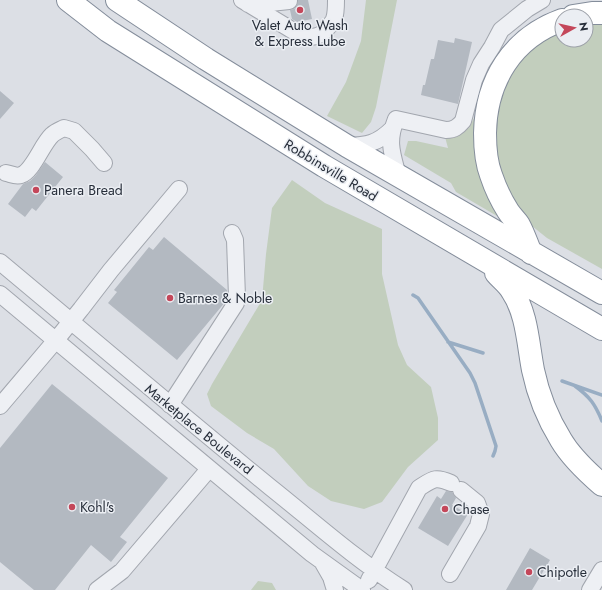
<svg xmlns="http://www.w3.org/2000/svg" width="602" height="590" viewBox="0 0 602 590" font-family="Jost,sans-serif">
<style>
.green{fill:#c2cebd}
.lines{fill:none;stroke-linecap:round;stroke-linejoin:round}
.stream{stroke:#98adc3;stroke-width:3.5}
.building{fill:#b3b9c1}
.minor-casing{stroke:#a2a6ae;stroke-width:18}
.highway-casing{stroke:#848d9b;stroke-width:24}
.minor{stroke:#eef0f4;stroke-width:16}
.highway{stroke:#fff;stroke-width:22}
.poi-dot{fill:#c4475a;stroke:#ebeef3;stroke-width:1.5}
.labels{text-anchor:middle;stroke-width:3;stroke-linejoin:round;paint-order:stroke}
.poi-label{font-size:14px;fill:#272e3a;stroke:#ebeef3;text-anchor:start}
.street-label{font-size:14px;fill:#272e3a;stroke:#ebeef3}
</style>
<rect width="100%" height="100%" fill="#dcdfe5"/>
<path class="green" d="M366 0H397L376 107 371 122 362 133 327 116 346 82 361 41Z
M602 20V269L547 238 527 222 516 209 492 148 496 106 513 66 548 34 562 27V40H586V21Z
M481 104 501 213 497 216 456 192 451 183 404 155 408 141H416L448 148 445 137 469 128Z
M292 180 325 203 382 229V274L398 345 407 365 431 387 438 418V440L408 467 382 502 364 509 331 501 308 486 274 449 247 433 211 406 207 394 212 384 262 300 266 254 272 208Z
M258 581 272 583 276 590H251Z"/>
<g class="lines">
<path class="stream" d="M413 295 418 298 470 373 475 383 496 446 495 451 493 456
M448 342 483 353
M562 381 602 395
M575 386C590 397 595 404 602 421"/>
</g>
<path class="building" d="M298 0H308L312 19 297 22 292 19 290 10 294 9 297 5Z
M455 38 472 42 458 104 421 95 423 85H425L431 59H434L438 40 454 43Z
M0 91 14 103 0 119Z
M45 162 63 177 36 211 32 208 25 217 8 204 23 184 30 181 36 175Z
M164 237 227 290V296L226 301 177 360 108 303 117 292 114 290 149 247 153 250Z
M52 384 168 478 120 537 127 542 111 562 91 545 55 590H34L0 562V448Z
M446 491 452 492 456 498 452 505 468 514 448 546 418 528 437 496 441 499Z
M530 548 550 560 532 590H506Z"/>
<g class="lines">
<g class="minor-casing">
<path id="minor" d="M242 0 300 35C312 38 321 38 328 27 330 25 333 22 334 19 336 14 336 6 336 0
M248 4H261L289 1
M347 146C367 145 377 144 392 129
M6 173C11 174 16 177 21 175 33 171 42 144 52 135 55 132 60 130 64 128L74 131 92 149 104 163
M398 176C392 153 387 142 396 119L446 130C454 130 458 127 463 121L474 80 481 64 492 47 501 30 527 9 542 0
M0 262C90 337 179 413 270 487 314 522 356 560 404 590
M0 294 312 554 362 590
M170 405 236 303 237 297 235 240 232 233
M0 406 56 340 81 309 111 270 179 189
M323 563 331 577 335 590
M450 574 478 526 481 514 477 503 461 490
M369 580 419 488C433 479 435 476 451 483
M97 590 122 571 209 469
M590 590 602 570"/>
</g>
<g class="highway-casing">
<path id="highway" d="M68 0 108 31 324 166 602 329
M117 0 206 59 347 146 602 293
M573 16 592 13H602
M531 253C527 244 524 234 519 225 516 220 511 216 508 211 501 200 495 187 491 175 486 162 485 147 485 133 486 81 512 38 562 20
M496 273C501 279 508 284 512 291 527 313 528 344 533 370 538 394 548 419 561 440 571 457 587 472 602 485"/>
</g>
<use href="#minor" class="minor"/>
<use href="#highway" class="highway"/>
</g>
<g class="poi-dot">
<circle cx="300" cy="10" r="4"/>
<circle cx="36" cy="190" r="4"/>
<circle cx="170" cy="298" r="4"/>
<circle cx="72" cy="507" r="4"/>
<circle cx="445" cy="509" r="4"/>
<circle cx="529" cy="572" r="4"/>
</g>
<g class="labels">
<g class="poi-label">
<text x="300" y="30" text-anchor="middle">Valet Auto Wash<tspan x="300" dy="16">&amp; Express Lube</tspan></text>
<text x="44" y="195">Panera Bread</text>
<text x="178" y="303">Barnes &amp; Noble</text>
<text x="80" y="512">Kohl's</text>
<text x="453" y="514">Chase</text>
<text x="537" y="577">Chipotle</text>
</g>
<g class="street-label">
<text transform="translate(331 170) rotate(31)" y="5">Robbinsville Road</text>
<text transform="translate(199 429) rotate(39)" y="5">Marketplace Boulevard</text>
</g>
</g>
<g transform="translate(574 28) rotate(82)"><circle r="19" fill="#ebeef3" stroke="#9da1a9"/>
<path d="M0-3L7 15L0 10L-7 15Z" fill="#c4475a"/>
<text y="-6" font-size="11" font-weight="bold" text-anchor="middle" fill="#272e3a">N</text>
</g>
</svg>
